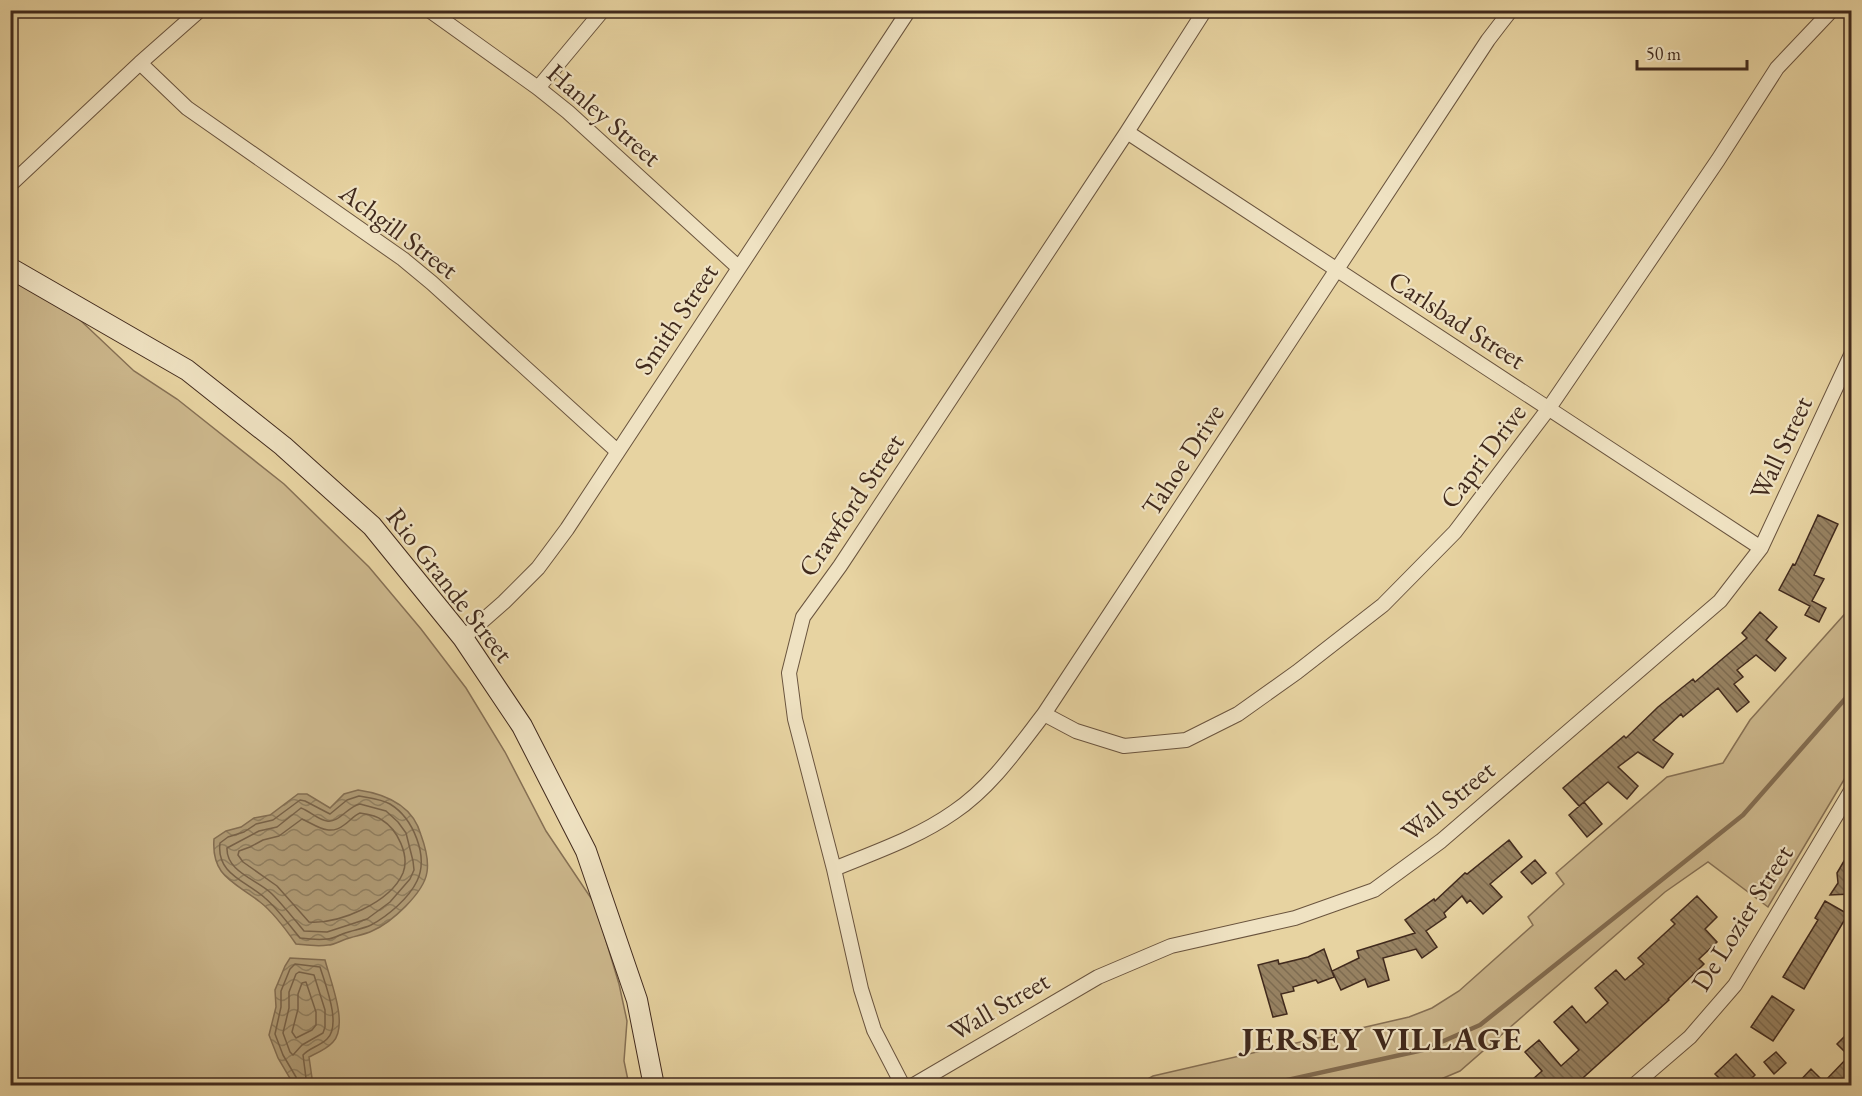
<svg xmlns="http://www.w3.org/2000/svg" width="1862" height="1096" viewBox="0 0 1862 1096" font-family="'EB Garamond',serif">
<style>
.grass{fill:#cbb68b;stroke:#867054;stroke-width:1.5}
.water{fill:url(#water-waves);stroke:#836d51;stroke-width:1.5}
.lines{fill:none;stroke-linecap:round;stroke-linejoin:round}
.shore{stroke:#786248;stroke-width:1.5}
.stream{stroke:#836d51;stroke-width:4.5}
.building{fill:url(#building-back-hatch);stroke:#412a1d;stroke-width:1.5}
.street-casing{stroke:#6a543e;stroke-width:16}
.secondary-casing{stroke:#412a1d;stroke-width:22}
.street{stroke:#efe2c2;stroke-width:14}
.secondary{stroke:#efe2c2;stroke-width:20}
.labels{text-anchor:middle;stroke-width:4.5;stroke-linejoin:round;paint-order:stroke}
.street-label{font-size:27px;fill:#412a1d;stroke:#efe2c2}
.district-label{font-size:33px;font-weight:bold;letter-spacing:1.5px;fill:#412a1d;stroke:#efe2c2}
</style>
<defs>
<pattern id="water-waves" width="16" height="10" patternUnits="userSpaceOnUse" patternTransform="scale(1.5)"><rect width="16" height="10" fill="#af9a74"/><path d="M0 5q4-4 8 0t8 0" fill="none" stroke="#907e5f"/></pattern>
<pattern id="building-back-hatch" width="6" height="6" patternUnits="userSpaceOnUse" patternTransform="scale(1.5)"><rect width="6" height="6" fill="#978262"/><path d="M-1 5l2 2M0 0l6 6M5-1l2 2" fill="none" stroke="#7d6b50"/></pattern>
</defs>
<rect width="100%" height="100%" fill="#e7d3a1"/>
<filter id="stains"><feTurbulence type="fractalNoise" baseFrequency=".00333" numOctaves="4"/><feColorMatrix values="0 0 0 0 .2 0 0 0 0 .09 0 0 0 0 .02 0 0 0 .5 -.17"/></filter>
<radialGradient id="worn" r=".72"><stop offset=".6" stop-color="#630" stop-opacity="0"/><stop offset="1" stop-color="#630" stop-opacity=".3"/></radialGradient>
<path class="grass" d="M11 278 79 319 134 371 177 399 284 484 369 567 421 629 466 688 505 752 546 831 595 904 619 984 627 1021 624 1061 629 1085H11Z
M1851 607V768L1768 907 1708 862 1665 892 1460 1071 1434 1082 1415 1086 1137 1085 1153 1076 1409 1017 1432 1008 1459 991 1533 925 1528 917 1564 884 1556 873 1667 777 1723 763 1750 720Z"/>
<path class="water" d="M358 790C386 794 413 806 421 835 425 846 429 860 427 872 424 893 391 923 372 931 364 935 354 936 346 939 340 941 334 945 328 945 318 947 306 945 296 944 287 931 273 912 260 902 235 882 211 877 214 839L226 831 241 827 254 818 270 815 298 794H307L330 808 344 794Z
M290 958 325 960C330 980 349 1025 333 1042 327 1049 317 1053 309 1057L313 1085H292L291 1080 278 1058 269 1035 276 1007 275 990 285 966Z"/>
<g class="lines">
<path class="shore" d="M359 796C369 798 381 799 390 804 413 818 429 856 417 881 409 898 388 916 371 925 363 929 353 930 345 933 339 935 333 939 327 939 319 940 308 939 300 938 289 925 278 909 265 898 246 881 216 874 220 843L228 837 244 832 256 824 273 820 300 800 305 801 330 814 347 800Z
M360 804 386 811 398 822 406 833 413 861 414 870 410 879 390 902 367 919 327 932 304 931C294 919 283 905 272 894 258 880 226 872 227 848L259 831 277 827 301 808C310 811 318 820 327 821 339 823 347 807 360 804Z
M360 813C367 814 376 815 382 820 397 829 410 855 403 873 390 903 339 924 309 922L277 886 243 862 238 855 239 851 250 847 263 840 279 836 302 819C316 825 329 837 344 825 350 821 353 816 360 813Z
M299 972 314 975 325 1010V1027L323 1033 302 1045 293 1055 290 1052 283 1033 289 1008V992L296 974Z
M306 982 316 1012V1025L312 1030 296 1038 292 1032 298 1009V994L302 983Z
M298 1086 296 1077 283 1055 275 1034 281 1007V991L290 969 295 964 320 967C325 984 342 1025 327 1039 320 1046 309 1048 303 1055L307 1086"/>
<path class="stream" d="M1260 1086 1423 1050 1480 1025 1743 815 1852 691"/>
</g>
<path class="building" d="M1818 515 1838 524 1814 575 1824 579 1812 601 1826 608 1819 622 1805 615 1810 606 1779 590 1793 564 1795 565Z
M1760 612 1777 627 1766 640 1786 658 1775 671 1756 655 1737 670 1743 677 1734 684 1749 702 1737 712 1718 688 1683 717 1681 714 1653 740 1673 754 1663 768 1638 752 1618 767 1638 786 1627 799 1608 782 1579 806 1563 788 1624 736 1626 738 1658 707 1693 679 1695 682 1747 638 1742 633Z
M1584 802 1602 824 1587 837 1569 815Z
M1509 840 1522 857 1490 884 1502 897 1483 914 1470 900 1467 903 1462 896 1444 913 1446 917 1426 931 1437 947 1422 958 1416 949 1383 958 1389 980 1368 987 1365 979 1341 990 1332 971 1359 958 1357 951 1415 933 1405 920 1434 899 1435 901 1465 873 1467 874Z
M1851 849V894L1830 895 1838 883 1837 873Z
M1535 860 1546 873 1532 884 1521 872Z
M1697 896 1717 917 1705 929 1717 942 1699 959 1704 964 1668 999 1669 1000 1574 1086H1525L1542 1071 1525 1052 1539 1040 1561 1066 1579 1050 1554 1022 1572 1006 1586 1023 1608 1003 1595 988 1616 970 1625 980 1644 964 1638 958 1675 924 1671 920Z
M1825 901 1848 914 1804 989 1783 977 1818 920 1815 918Z
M1324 949 1334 977 1318 983 1316 980 1293 987 1294 991 1281 994 1287 1014 1273 1017 1258 965 1278 960 1279 964 1308 957Z
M1772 996 1794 1010 1773 1041 1751 1027Z
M1851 1030V1086H1795L1811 1069 1824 1082 1849 1056 1837 1044Z
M1776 1052 1786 1063 1774 1074 1764 1062Z
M1736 1054 1755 1075 1744 1086H1714L1721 1080 1715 1074Z"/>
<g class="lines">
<g class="street-casing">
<path id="street" d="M429 10 538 88 568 112 739 268
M140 63 187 108 403 259 432 283 617 451
M538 88 603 10
M1127 132 1761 548
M10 185 140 63 200 10
M463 638 504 602 538 568 567 529 909 10
M1044 714 1076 731 1124 746 1186 740 1238 714 1297 672 1383 605 1455 532 1549 408 1718 160 1777 68 1832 10
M834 869C875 852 917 838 954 812 991 787 1017 749 1044 714L1488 40 1511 10
M903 1086 874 1030 861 989 834 869 795 719 789 673 803 617 840 566 1127 132 1205 10
M912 1086 1098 977 1171 946 1295 918 1374 890 1441 841 1720 601 1761 548 1852 353
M1633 1086 1690 1037 1735 985 1852 789"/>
</g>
<g class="secondary-casing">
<path id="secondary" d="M10 268 187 370 283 446 372 526 463 638 522 726 586 851 637 1000 654 1086"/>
</g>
<use href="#street" class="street"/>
<use href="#secondary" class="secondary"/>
</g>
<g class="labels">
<g class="street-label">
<text transform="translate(604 115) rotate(41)" y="9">Hanley Street</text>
<text transform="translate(399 231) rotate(37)" y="9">Achgill Street</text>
<text transform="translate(676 319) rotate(-56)" y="9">Smith Street</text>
<text transform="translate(1457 320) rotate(33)" y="9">Carlsbad Street</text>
<text transform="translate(1781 448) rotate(-65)" y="9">Wall Street</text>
<text transform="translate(1483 456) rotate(-53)" y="9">Capri Drive</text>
<text transform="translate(1183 460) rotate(-57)" y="9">Tahoe Drive</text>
<text transform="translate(851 505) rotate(-56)" y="9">Crawford Street</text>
<text transform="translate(450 585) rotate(52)" y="9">Rio Grande Street</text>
<text transform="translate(1448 801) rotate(-39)" y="9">Wall Street</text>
<text transform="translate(1742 918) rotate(-58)" y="9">De Lozier Street</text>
<text transform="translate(999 1006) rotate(-30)" y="9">Wall Street</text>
</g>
<g class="district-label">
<text x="1382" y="1050">JERSEY VILLAGE</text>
</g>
</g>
<rect width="1862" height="1096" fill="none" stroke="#e7d3a1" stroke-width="36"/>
<rect x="12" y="12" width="1838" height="1072" fill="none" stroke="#412a1d" stroke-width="3"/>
<rect x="18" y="18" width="1826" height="1060" fill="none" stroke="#412a1d" stroke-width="1.5"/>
<path d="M1637 60v9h110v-9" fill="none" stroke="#412a1d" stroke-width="3"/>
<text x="1646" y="60" font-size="18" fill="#412a1d" stroke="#efe2c2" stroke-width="4.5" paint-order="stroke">50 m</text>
<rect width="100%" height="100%" filter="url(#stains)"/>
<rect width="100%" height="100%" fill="url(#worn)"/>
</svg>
